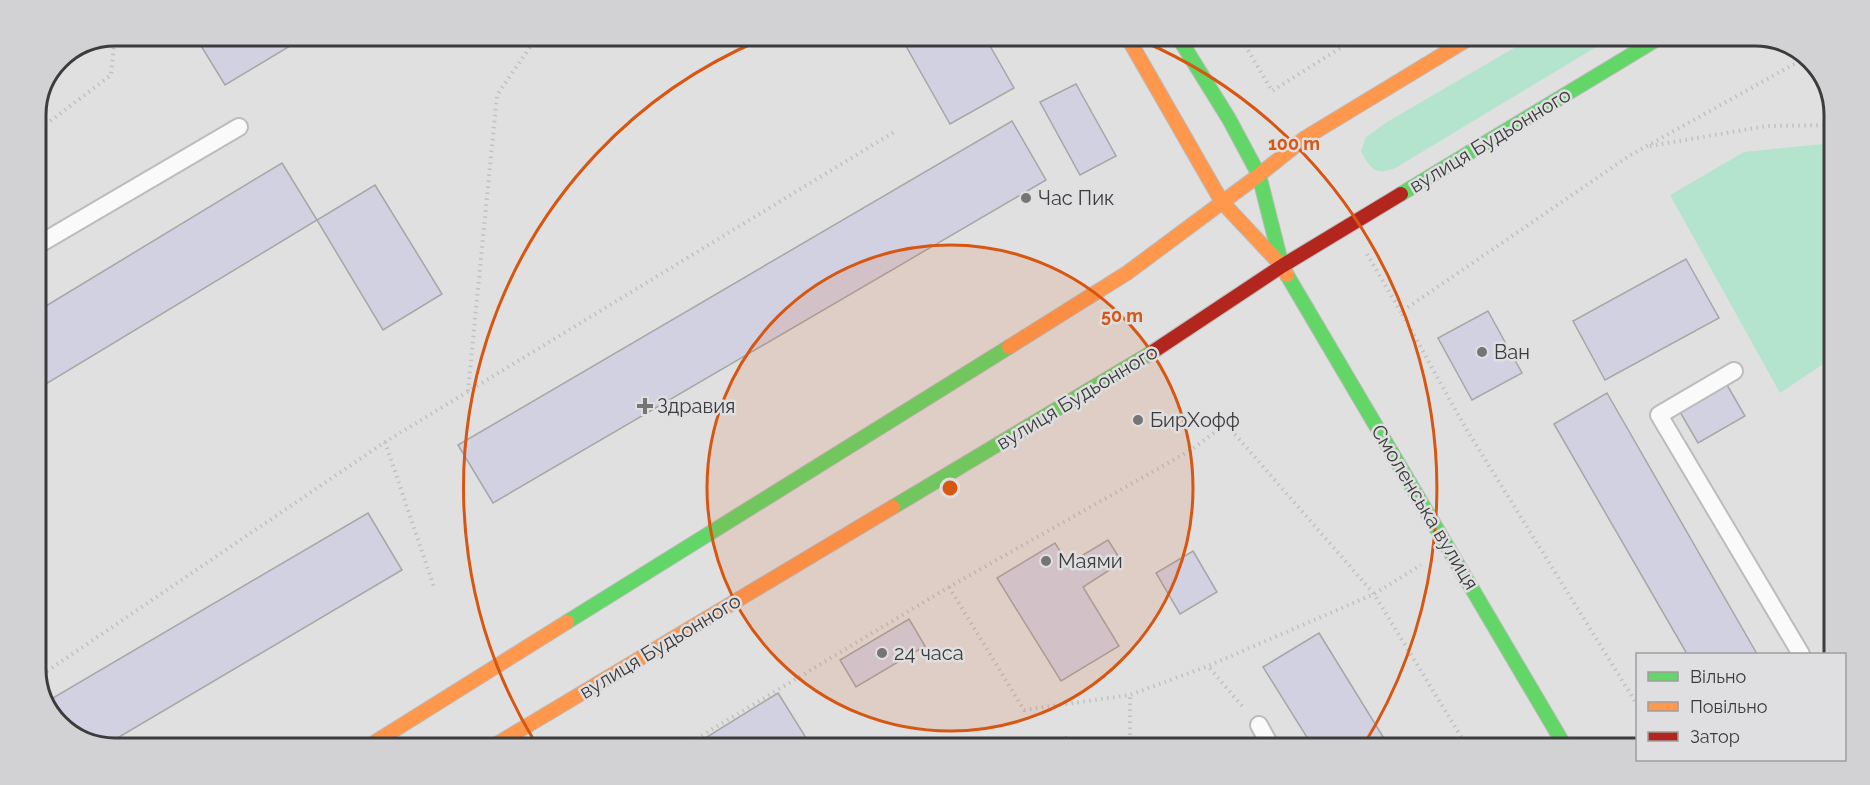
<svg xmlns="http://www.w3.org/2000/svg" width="1870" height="785" viewBox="0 0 1870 785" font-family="Raleway,sans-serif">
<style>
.green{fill:#b5e4ce}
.building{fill:#d2d1e1;stroke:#a6a6a6;stroke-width:1.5}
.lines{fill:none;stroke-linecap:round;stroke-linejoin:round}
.lane-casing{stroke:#bcbcbc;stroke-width:20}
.fast-casing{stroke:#bcbcbc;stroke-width:16}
.slow-casing{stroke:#bcbcbc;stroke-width:16}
.jam-casing{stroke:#bcbcbc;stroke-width:16}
.path{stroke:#c1c1c2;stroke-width:4;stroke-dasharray:1.5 4.5;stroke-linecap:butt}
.lane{stroke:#fafafa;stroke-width:16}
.fast{stroke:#63d668;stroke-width:14}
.slow{stroke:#ff974d;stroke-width:14}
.jam{stroke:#b3261e;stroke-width:14}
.ring{fill:none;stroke:#d75611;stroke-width:3}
.poi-dot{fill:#757576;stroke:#dfdfe1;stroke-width:2}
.labels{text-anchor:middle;stroke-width:5;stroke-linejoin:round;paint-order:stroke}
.street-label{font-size:20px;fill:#3c3c3d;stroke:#dfdfe1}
.poi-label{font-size:20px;fill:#3c3c3d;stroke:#dfdfe1;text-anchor:start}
.rim{fill:none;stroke:#3c3c3d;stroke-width:3}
.centre{fill:#d75611;stroke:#dfdfe1;stroke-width:3}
.ring-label{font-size:18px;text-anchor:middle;font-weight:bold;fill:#d75611;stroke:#dfdfe1;stroke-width:5;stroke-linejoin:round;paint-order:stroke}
</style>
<rect width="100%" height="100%" fill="#e0e0e0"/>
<path class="green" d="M1526 41H1606L1397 167C1377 176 1371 171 1361 151L1366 137 1387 122Z
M1833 143 1831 359 1780 393 1670 195 1744 152Z"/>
<path class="building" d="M195 36 305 37 225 85Z
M902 39H986L1014 88 950 124Z
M1076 84 1116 156 1080 175 1040 102Z
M1012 121 1046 180 493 503 458 445Z
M282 163 317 220 36 390V312Z
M375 185 442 294 383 330 317 220Z
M1686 259 1719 318 1605 380 1573 321Z
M1488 311 1522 373 1472 400 1438 338Z
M1727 385 1745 416 1698 443 1680 412Z
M1607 393 1757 654H1687L1554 424Z
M368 513 402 570 109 743H86L52 718 46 702Z
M1108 540 1122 562 1083 587 1119 646 1061 681 997 578 1055 543 1068 564Z
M1193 551 1217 592 1180 614 1156 573Z
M909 619 925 646 856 687 840 660Z
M1319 633 1390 748 1313 747 1263 667Z
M778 693 808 741 800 746 694 745Z
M1066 737 1072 747 1049 746Z"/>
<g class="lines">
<g class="lane-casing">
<path id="lane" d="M36 246 239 127
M1734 371 1659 415 1801 654
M1259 725 1271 747"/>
</g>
<g class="fast-casing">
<path id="fast" d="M1180 40 1229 119 1259 175 1281 262
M1401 194 1654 41
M1287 275 1566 748
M893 507 1154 351
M567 622 1009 347"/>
</g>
<g class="slow-casing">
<path id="slow" d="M1129 40 1222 202 1282 266 1287 275
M1009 347 1127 273 1259 175 1305 138 1465 41
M372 744 567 622
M495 745 893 507"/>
</g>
<g class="jam-casing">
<path id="jam" d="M1154 351 1282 266 1401 194"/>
</g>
<path class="path" d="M1242 40 1272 91 1353 40
M36 132 111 75 115 36
M1650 146 1767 126 1834 125
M1367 254 1401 312
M468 391 497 95 537 37
M385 442 435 590
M949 587 1024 710 1130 695 1208 666
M37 678 385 442 894 132
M1242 706 1208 666 1374 594 1421 565
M1638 706 1465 427 1401 312 1629 156 1805 58
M686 745 949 587 1191 450 1226 424 1374 594 1468 748
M1130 747V695"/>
<use href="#lane" class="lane"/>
<use href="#fast" class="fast"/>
<use href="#slow" class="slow"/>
<use href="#jam" class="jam"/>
</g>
<circle cx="950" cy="488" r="243" fill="#d75611" fill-opacity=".12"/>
<g class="ring">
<circle cx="950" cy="488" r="243"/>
<path d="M535 742A487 487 0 0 1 760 40M1140 40A487 487 0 0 1 1363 746"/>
</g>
<g class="poi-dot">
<circle cx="1026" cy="198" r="6"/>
<circle cx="1482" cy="352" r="6"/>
<path d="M642 397h6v6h6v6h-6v6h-6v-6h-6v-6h6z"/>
<circle cx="1138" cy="420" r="6"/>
<circle cx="1046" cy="561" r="6"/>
<circle cx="882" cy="653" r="6"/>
</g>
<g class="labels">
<g class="street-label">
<text transform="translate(1490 140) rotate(-31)" y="7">вулиця Будьонного</text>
<text transform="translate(1077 397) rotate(-31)" y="7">вулиця Будьонного</text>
<text transform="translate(1425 507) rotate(59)" y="7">Смоленська вулиця</text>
<text transform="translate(660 646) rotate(-31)" y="7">вулиця Будьонного</text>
</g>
<g class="poi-label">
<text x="1038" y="205">Час Пик</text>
<text x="1494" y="359">Ван</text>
<text x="657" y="413">Здравия</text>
<text x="1150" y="427">БирХофф</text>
<text x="1058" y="568">Маями</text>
<text x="894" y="660">24 часа</text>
</g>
</g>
<path d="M0 0H1870V785H0ZM115 46H1755A69 69 0 0 1 1824 115V669A69 69 0 0 1 1755 738H115A69 69 0 0 1 46 669V115A69 69 0 0 1 115 46Z" fill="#d2d2d4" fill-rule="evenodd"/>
<path class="rim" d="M115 46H1755A69 69 0 0 1 1824 115V669A69 69 0 0 1 1755 738H115A69 69 0 0 1 46 669V115A69 69 0 0 1 115 46Z"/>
<circle cx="950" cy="488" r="9" class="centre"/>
<g class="ring-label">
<text x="1294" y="150">100 m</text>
<text x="1122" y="322">50 m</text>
</g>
<rect x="1636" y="653" width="210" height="108" fill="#dfdfe1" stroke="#9e9e9f" stroke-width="1.5"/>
<rect x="1648" y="672" width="30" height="9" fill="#63d668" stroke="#9e9e9f" stroke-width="1.5"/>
<text x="1690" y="683" font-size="18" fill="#3c3c3d">Вільно</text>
<rect x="1648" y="702" width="30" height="9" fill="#ff974d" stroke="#9e9e9f" stroke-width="1.5"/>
<text x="1690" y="713" font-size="18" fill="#3c3c3d">Повільно</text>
<rect x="1648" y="732" width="30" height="9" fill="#b3261e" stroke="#9e9e9f" stroke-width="1.5"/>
<text x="1690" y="743" font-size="18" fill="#3c3c3d">Затор</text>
</svg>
